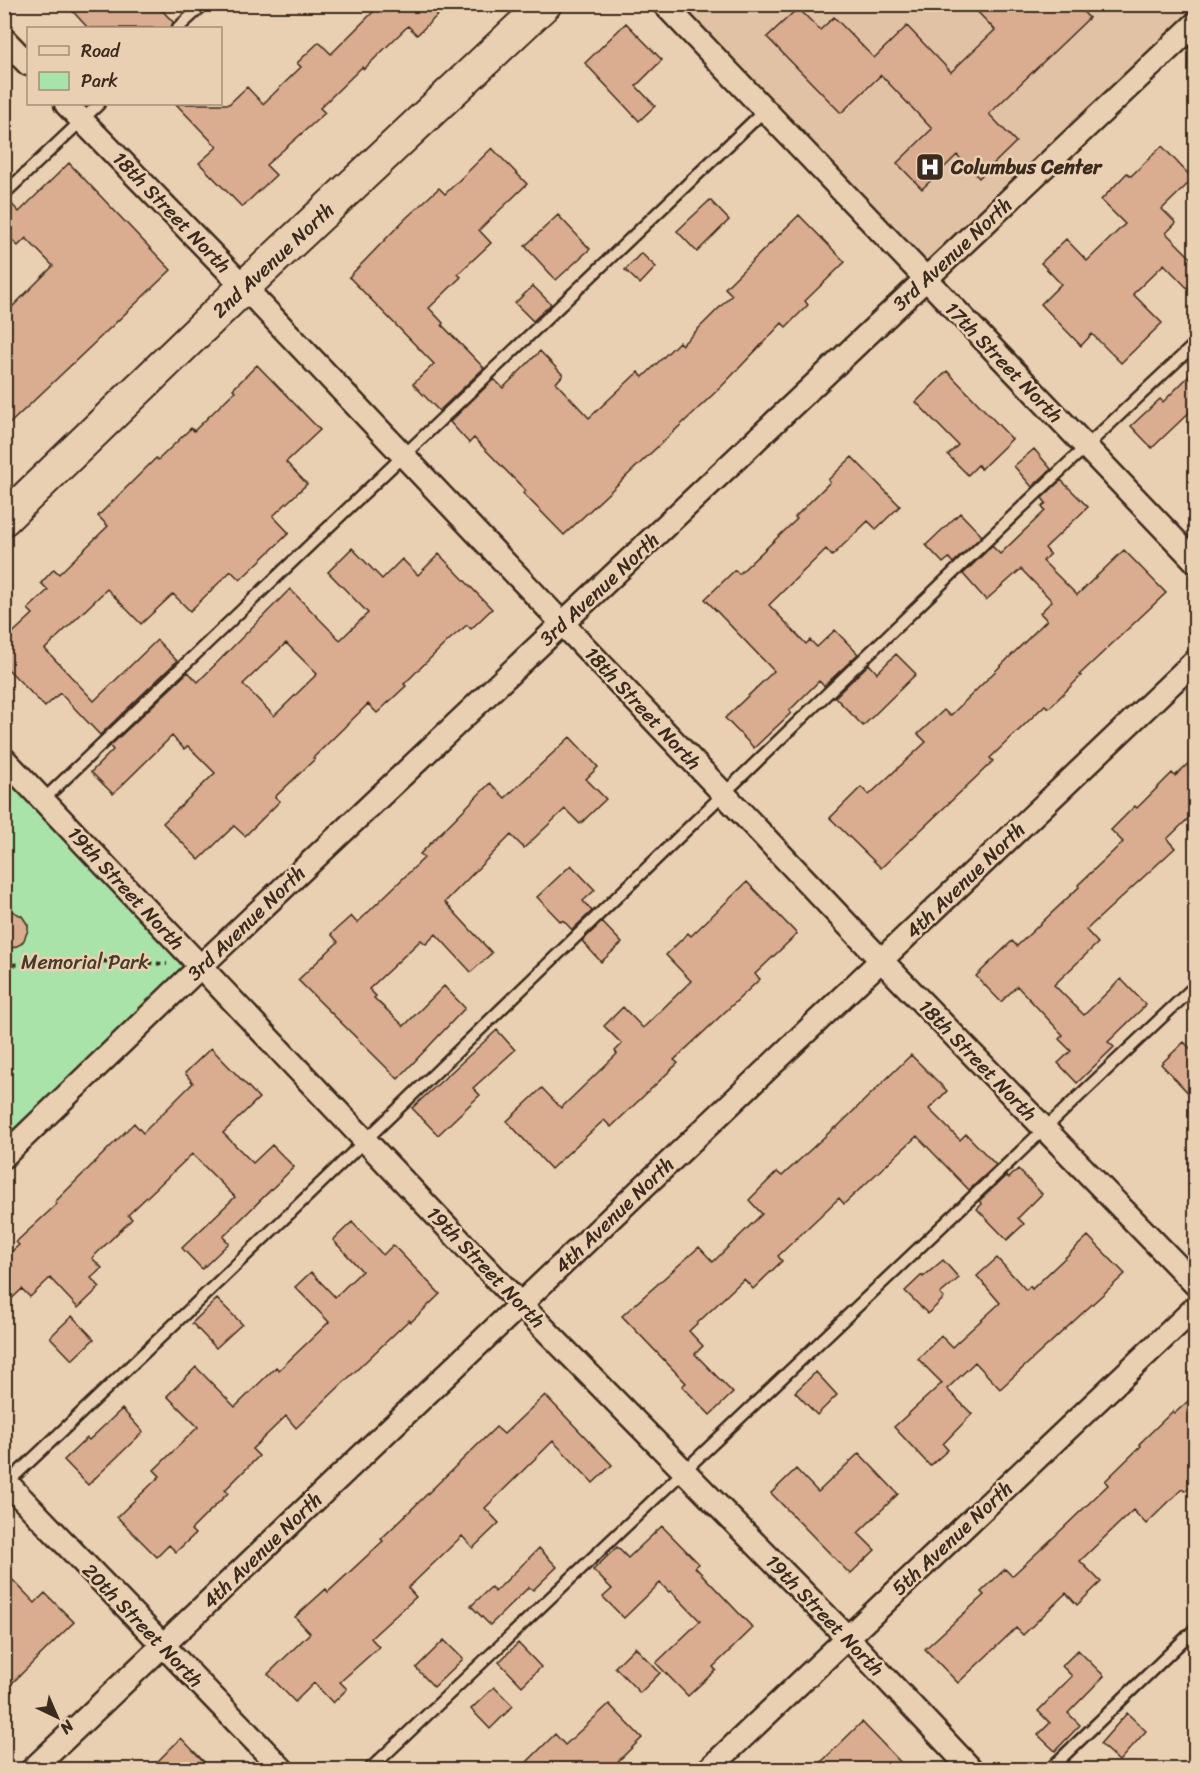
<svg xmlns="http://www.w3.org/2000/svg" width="1200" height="1774" viewBox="0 0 1200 1774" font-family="Sriracha,sans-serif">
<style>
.built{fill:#e2c2a5}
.green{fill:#a9e3a9;stroke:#728664;stroke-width:1.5}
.building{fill:#daac90;stroke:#3b2a1e;stroke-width:1.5;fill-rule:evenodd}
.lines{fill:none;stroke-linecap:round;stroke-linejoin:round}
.service-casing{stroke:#3b2a1e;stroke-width:15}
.minor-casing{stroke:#3b2a1e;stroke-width:27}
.secondary-casing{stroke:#3b2a1e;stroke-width:36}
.path{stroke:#3b2a1e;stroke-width:4;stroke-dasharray:4.5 4.5;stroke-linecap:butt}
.service{stroke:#ead0b2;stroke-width:10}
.minor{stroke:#ead0b2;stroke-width:22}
.secondary{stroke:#ead0b2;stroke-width:32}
.labels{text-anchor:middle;stroke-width:5;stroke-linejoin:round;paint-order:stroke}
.poi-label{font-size:20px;font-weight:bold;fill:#3b2a1e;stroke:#ead0b2;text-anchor:start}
.street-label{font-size:20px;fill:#3b2a1e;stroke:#ead0b2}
.park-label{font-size:20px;fill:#463c2c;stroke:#ead0b2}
</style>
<rect width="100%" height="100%" fill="#ead0b2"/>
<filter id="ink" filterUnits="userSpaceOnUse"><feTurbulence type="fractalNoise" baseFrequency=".0167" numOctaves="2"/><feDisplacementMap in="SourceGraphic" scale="12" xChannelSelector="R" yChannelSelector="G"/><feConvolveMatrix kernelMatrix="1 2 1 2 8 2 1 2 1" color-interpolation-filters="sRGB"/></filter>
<g filter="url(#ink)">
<path class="built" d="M1195 4 1196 23 925 280 663 5Z"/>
<path class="green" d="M5 759 201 966 5 1156Z"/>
<path class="building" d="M66 4H156L173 22 171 28H88Z
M381 4H449L417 35 408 26 364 69 362 67 320 108 325 113 266 165 276 175 242 207 199 163 217 147 176 104H229L247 87 263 104 301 67 297 63 319 42 331 54Z
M970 4H1076L1089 18 989 114 1016 142 979 178 957 155 922 189 897 163 932 129 881 75 841 113 767 37 798 8 820 30 834 17 874 58 907 26 951 72 995 30Z
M626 23 662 60 636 86 655 106 639 121 585 63Z
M1162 146 1193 179 1162 209 1176 223 1166 233 1196 263V297L1164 264 1133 294 1162 323 1121 363 1092 334 1081 346 1041 304 1061 284 1041 263 1066 239 1087 261 1125 224 1101 200 1127 173 1131 176Z
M492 148 527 184 479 230 491 243 458 274 461 277 429 308 443 323 442 325 484 368 439 411 413 384 434 364 349 277 405 219 439 188 445 194Z
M69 163 171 270 4 429V315L53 266 26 238 18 246 4 232V201L8 200 19 212Z
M710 200 729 220 697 252 677 231Z
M558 215 590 249 556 280 525 246Z
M799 215 845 262 805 301 808 305 786 327 782 323 722 386 564 535 523 493 526 491 474 438 469 443 450 422 494 379 503 388 540 351 563 375 556 383 589 418 638 372 643 377 679 342 682 345 732 295 725 288Z
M641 253 656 267 640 284 625 270Z
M533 286 551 304 533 321 515 303Z
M257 365 320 430 286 462 307 484 273 516 289 533 240 580 231 571 190 611 173 594 141 624 107 589 45 649 94 701 157 640 177 661 100 735 60 693 45 707 4 665V641L33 614 28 609 48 590 41 583 54 569 59 574 108 526 98 516 156 458 158 460 191 428 194 431 235 391 233 389Z
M1196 369V406L1152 448 1131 426 1160 399 1163 402Z
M947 371 1012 439 981 469 978 465 968 475 948 455 958 445 916 402Z
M1034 449 1051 469 1032 487 1014 466Z
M852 457 900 506 876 529 868 521 832 556 826 549 769 605 806 644 810 640 817 647 835 630 858 654 824 686 819 681 789 711 791 713 754 748 725 718 774 671 705 599 735 570 739 574 797 519 795 517 830 482 828 480Z
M1061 480 1088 507 1045 548 1050 554 1043 561 1077 595 1124 550 1166 593 1079 675 1081 676 1049 708 1045 705 990 758 993 761 881 868 830 818 861 787 869 795 926 742 918 734 944 710 950 716 1047 620 1040 613 1052 601 1021 569 986 600 963 574 992 546 1000 554 1045 511 1042 507 1046 503 1042 498Z
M960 513 982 536 953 563 949 558 943 563 926 545Z
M352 548 382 579 402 559 418 575 439 554 492 609 471 629 467 625 449 640 404 684 406 686 377 713 368 704 313 758 315 759 275 797 280 801 245 836 234 826 199 860 163 823 215 773 188 746 184 749 172 736 113 794 91 772 113 750 110 746 188 672 198 682 290 589 340 640 368 613 328 572ZM286 643 317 674 274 716 243 684Z
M896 654 916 674 863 726 835 697 869 664 877 673Z
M570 737 598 767 586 779 606 799 580 824 565 809 524 848 511 835 445 902 492 953 471 972 436 934 426 944 421 940 369 989 376 996 374 998 404 1026 444 986 465 1008 398 1079 298 980 338 942 331 934 351 916 357 923 424 858 420 854 490 783 505 798Z
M1196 756V811L1167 839 1175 848 1086 930 1098 943 1054 985 1084 1015 1121 979 1146 1005 1108 1042 1114 1047 1077 1083 1058 1063 1071 1051 1059 1039 1063 1035 1017 986 1001 1002 976 976 1012 941 1017 946 1079 887 1078 885 1123 842 1111 830 1135 806 1137 808 1172 773 1175 776Z
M571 865 595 890 583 901 592 911 572 930 563 920 561 922 537 897Z
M747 882 797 934 755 974 760 979 674 1060 678 1063 651 1089 611 1127 604 1120 551 1169 507 1121 542 1088 561 1108 617 1054 615 1051 622 1044 604 1026 623 1007 643 1028 691 981 666 955 688 933 691 936Z
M4 907 22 916 28 925V930L24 940 21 944 4 952Z
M602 922 622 943 601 962 582 941Z
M497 1030 515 1050 473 1088 480 1095 438 1135 412 1108Z
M1184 1042 1196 1054V1101L1161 1064Z
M211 1048 259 1098 223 1133 253 1163 272 1145 294 1167 223 1237 229 1243 202 1269 182 1248 235 1197 192 1154 128 1215 132 1219 92 1258 102 1268 91 1278 100 1287 78 1308 50 1278 30 1297 22 1289 4 1306V1258L19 1245 16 1242 57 1204 55 1202 134 1123 143 1133 193 1083 185 1073Z
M911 1055 947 1091 929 1109 960 1140 966 1134 996 1165 969 1190 917 1136 844 1204 839 1198 778 1256 782 1261 753 1289 744 1279 689 1331 703 1346 695 1354 733 1393 710 1415 682 1386 686 1383 622 1316 699 1247 713 1262 762 1214 749 1200 777 1172 782 1176 835 1127 836 1128Z
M1018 1169 1042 1194 1018 1218 1024 1224 1007 1240 977 1209 982 1204 979 1201 1006 1176 1009 1178Z
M352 1222 383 1255 393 1245 440 1294 411 1322 409 1320 296 1428 286 1416 252 1449 259 1456 225 1490 228 1493 191 1530 195 1534 176 1552 169 1545 157 1557 117 1517 160 1476 154 1470 198 1427 167 1396 196 1367 235 1407 276 1367 279 1370 329 1322 295 1287 311 1272 335 1297 362 1271 333 1240Z
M1088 1236 1125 1274 1000 1389 975 1362 947 1389 972 1414 943 1444 948 1450 930 1466 894 1427 942 1383 918 1359 941 1336 952 1347 1000 1303 977 1276 997 1258 1026 1290 1030 1286 1032 1289Z
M943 1260 959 1278 940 1294 944 1298 928 1314 905 1291 922 1275 923 1277Z
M217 1299 242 1324 216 1348 192 1323Z
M72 1316 94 1339 72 1360 50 1337Z
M816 1372 837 1395 817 1415 795 1392Z
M1196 1394V1481L1185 1491 1182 1489 1146 1524 1133 1510 1080 1561 1101 1582 1077 1605 1066 1593 1023 1635 1016 1628 958 1683 925 1649 984 1595 981 1592 1005 1569 1012 1576 1056 1535 1108 1485 1105 1481 1141 1446 1139 1444 1173 1411 1175 1413Z
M545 1395 612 1465 593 1483 553 1441 485 1508 499 1523 473 1548 462 1536 408 1588 416 1597 371 1638 379 1647 340 1682 347 1689 333 1703 314 1683 295 1702 268 1674 310 1633 295 1617 326 1589 328 1592 383 1541 381 1539 496 1427 504 1434Z
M122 1409 143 1432 88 1485 64 1460 87 1438 89 1440Z
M859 1453 898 1494 858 1533 875 1550 850 1574 771 1493 796 1469 818 1492Z
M662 1526 699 1564 695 1567 753 1628 713 1667 716 1670 688 1696 656 1663 700 1621 671 1591 669 1592 660 1583 624 1618 603 1597 612 1589 593 1570 617 1547 628 1558Z
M539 1548 557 1567 533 1590 529 1587 490 1625 471 1606 491 1587 495 1592Z
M4 1571 35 1603 45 1593 74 1622 4 1691Z
M444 1640 463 1659 434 1687 416 1668Z
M518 1643 541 1667 522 1686 499 1662Z
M635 1647 660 1673 640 1693 615 1667Z
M1078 1650 1104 1676 1068 1713 1080 1725 1055 1751 1038 1735 1050 1723 1038 1711 1072 1676 1062 1666Z
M494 1687 513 1706 490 1729 471 1709Z
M609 1704 642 1738 609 1770H519L555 1734 565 1745Z
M1127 1713 1146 1731 1119 1761 1100 1744Z
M862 1722 908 1770H813Z
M181 1738 212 1770H149Z"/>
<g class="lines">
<g class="service-casing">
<path id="service" d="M178 28 204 4
M4 194 99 104
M43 800 765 110
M5 1485C405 1108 794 719 1196 343
M369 1770 1196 985
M1049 1770 1196 1628"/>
</g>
<g class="minor-casing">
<path id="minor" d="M664 4 1196 562
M4 39 28 64
M66 104 244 287 881 960 1196 1285
M4 759 521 1305 847 1637 972 1770
M4 1156 201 966 1196 23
M4 1480 283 1770
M32 1770 1196 660
M708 1770 1196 1307"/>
</g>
<g class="secondary-casing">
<path id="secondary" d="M4 519 244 287 545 4"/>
</g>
<path class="path" d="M4 965 114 961 167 964"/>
<use href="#service" class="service"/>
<use href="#minor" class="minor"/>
<use href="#secondary" class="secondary"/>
</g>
</g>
<defs>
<g id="hospital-square" transform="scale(1.5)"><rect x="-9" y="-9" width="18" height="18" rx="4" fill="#3b2a1e" stroke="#ead0b2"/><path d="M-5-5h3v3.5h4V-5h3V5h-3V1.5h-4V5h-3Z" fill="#fff"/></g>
</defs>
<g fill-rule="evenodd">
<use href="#hospital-square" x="930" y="167"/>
</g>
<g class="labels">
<g class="poi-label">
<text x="951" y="174">Columbus Center</text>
</g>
<g class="street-label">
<text transform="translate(172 212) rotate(46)" y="7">18th Street North</text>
<text transform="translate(952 254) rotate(-43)" y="7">3rd Avenue North</text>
<text transform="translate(273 260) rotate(-43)" y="7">2nd Avenue North</text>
<text transform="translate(1004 362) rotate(46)" y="7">17th Street North</text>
<text transform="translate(599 589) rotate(-43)" y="7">3rd Avenue North</text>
<text transform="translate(643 708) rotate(47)" y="7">18th Street North</text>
<text transform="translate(965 880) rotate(-44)" y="7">4th Avenue North</text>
<text transform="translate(126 888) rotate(47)" y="7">19th Street North</text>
<text transform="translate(246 923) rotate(-44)" y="7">3rd Avenue North</text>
<text transform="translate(978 1060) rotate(46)" y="7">18th Street North</text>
<text transform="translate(614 1215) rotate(-44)" y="7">4th Avenue North</text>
<text transform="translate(486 1267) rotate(46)" y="7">19th Street North</text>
<text transform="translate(952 1538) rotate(-43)" y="7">5th Avenue North</text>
<text transform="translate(262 1550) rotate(-44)" y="7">4th Avenue North</text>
<text transform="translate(825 1615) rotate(46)" y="7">19th Street North</text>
<text transform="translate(143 1625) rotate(46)" y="7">20th Street North</text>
</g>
<g class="park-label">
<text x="85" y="969">Memorial Park</text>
</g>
</g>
<rect width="1200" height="1774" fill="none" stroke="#ead0b2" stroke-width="24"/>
<rect x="12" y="12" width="1176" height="1750" fill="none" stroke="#3b2a1e" stroke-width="2" filter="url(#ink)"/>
<rect x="27" y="27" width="195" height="78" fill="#ead0b2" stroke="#a48e77" stroke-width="1.5"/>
<rect x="39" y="46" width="30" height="9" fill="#ead0b2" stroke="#a48e77" stroke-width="1.5"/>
<text x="81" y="57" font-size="18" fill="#3b2a1e">Road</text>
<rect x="39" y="72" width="30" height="18" fill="#a9e3a9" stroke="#a48e77" stroke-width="1.5"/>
<text x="81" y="87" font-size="18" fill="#3b2a1e">Park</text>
<g transform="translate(57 1717) rotate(136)" stroke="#ead0b2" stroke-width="4.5" paint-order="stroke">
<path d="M0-4.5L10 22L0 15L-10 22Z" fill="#3b2a1e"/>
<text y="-9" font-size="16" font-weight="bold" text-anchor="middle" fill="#3b2a1e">N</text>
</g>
</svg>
